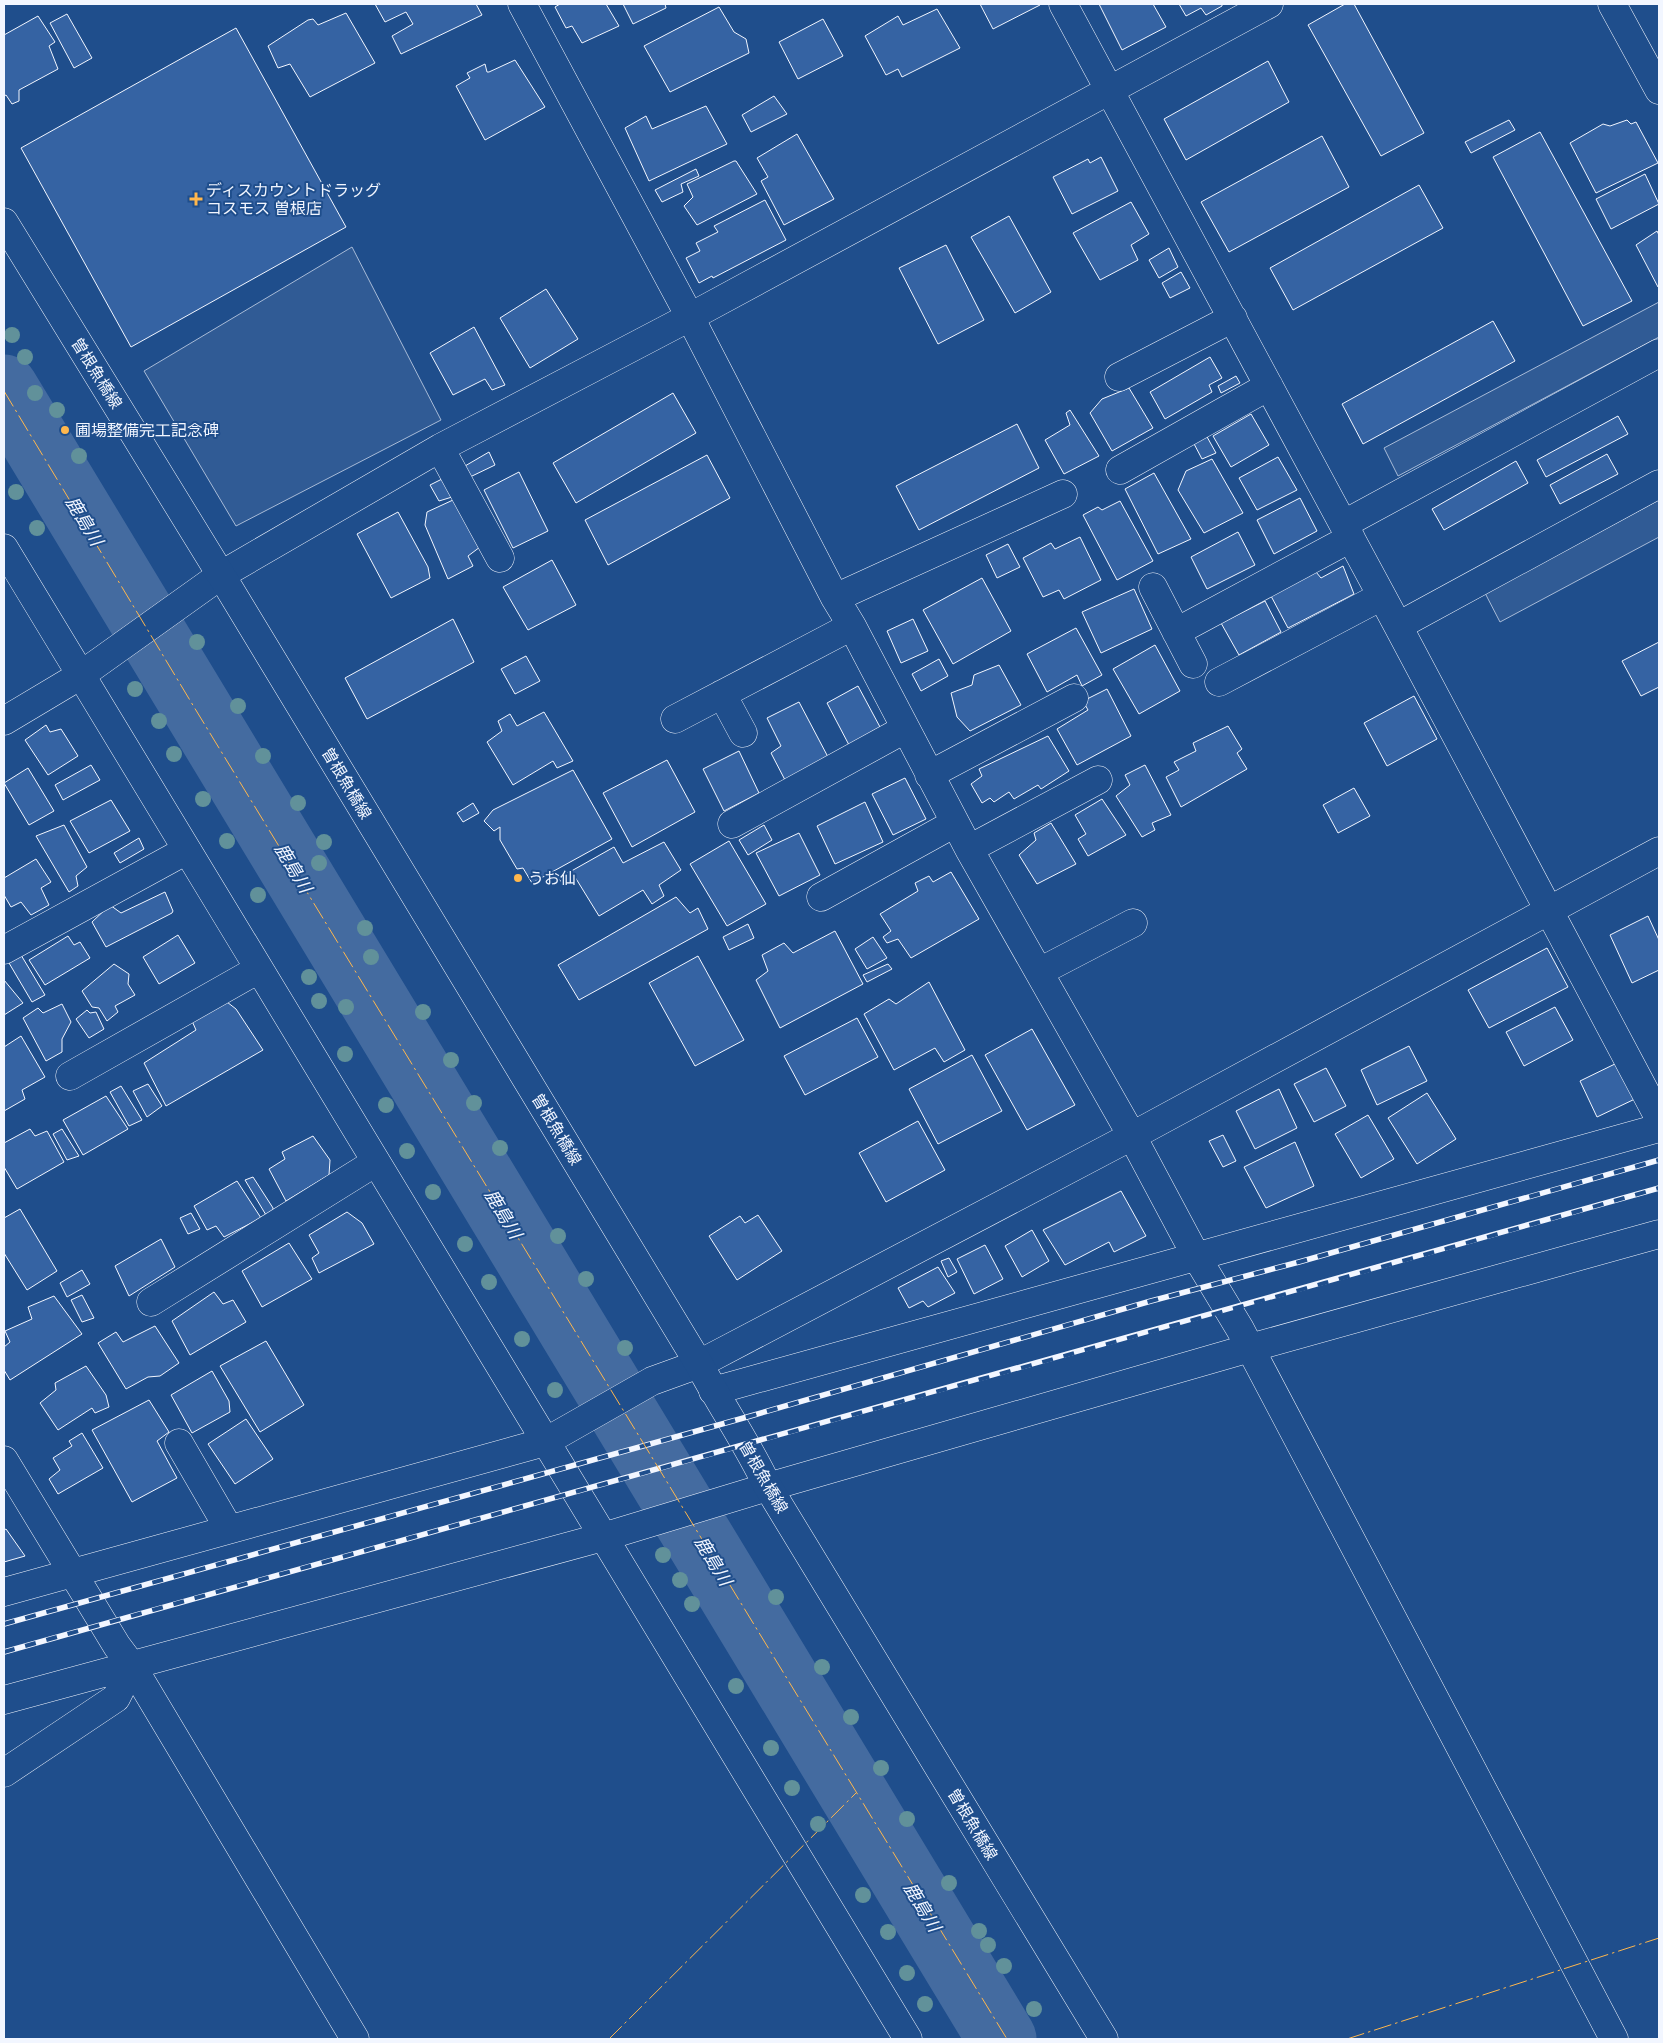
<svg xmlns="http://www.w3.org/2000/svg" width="1663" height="2043" viewBox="0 0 1663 2043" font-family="'Roboto Serif','Noto Sans JP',serif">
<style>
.built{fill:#305b95;stroke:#a8bbd7}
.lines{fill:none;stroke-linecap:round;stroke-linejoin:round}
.river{stroke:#446ba0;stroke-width:69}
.building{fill:#3563a3;stroke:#f2f6ff}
.minor-casing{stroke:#f2f6ff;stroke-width:29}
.secondary-casing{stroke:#f2f6ff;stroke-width:29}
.minor{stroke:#1f4e8c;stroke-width:28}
.secondary{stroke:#1f4e8c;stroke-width:28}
.rail-casing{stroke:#f2f6ff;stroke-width:5.5}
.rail{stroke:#1f4e8c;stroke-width:4;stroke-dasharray:11;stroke-linecap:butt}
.power{stroke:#ffb74d;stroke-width:1;stroke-dasharray:18 4 2.5 4;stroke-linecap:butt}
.tree{fill:#61919a}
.poi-dot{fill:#ffb74d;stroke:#1f4e8c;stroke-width:2}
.labels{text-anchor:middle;stroke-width:4;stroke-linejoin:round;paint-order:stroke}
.poi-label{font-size:16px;fill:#f2f6ff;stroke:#1f4e8c;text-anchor:start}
.street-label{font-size:16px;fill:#f2f6ff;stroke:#1f4e8c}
.water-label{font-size:18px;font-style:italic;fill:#f2f6ff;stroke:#1f4e8c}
</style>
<rect width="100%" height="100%" fill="#1f4e8c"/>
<path class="built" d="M352 247 441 420 236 526 144 371Z
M1659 302V337L1398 476 1384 448Z
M1659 500V537L1500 622 1485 593Z"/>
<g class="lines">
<path class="river" d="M4 389 1002 2039"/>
</g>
<path class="building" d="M375 4H476L482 15 401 54 392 36 413 24 406 12 385 22Z
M560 4H606L619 26 582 43 572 26 566 28 555 7Z
M623 4H665L666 8 633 24Z
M980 4H1039L1040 5 993 29Z
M1099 4H1153L1166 27 1122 50Z
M1179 4H1222V6L1206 15 1201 8 1186 16Z
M1345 4H1354L1424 133 1381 156 1308 25Z
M719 7 734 32 746 39 749 53 670 92 644 46Z
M937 9 960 48 902 77 898 69 886 75 865 36 898 16 903 25Z
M346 13 375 63 310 97 290 64 278 68 268 46 308 20 313 19 318 25Z
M67 14 92 58 74 68 50 23Z
M38 16 55 42 49 46 58 69 19 90V101L12 104 6 95 4 96V35Z
M823 19 843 56 798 79 779 42Z
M236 28 346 227 131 347 21 148Z
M515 60 545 107 485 140 456 86 470 78 467 73 485 64 487 72H489Z
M1268 61 1289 102 1186 160 1164 119Z
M774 96 787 114 751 132 742 115Z
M706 106 727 144 649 181 625 128 646 116 652 129Z
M1509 120 1515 130 1471 153 1465 142Z
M1627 120 1631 124 1636 122 1658 163 1596 193 1570 143 1603 124 1610 126Z
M1540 132 1632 301 1583 326 1493 157Z
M797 134 834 199 784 225 761 181 768 177 757 158Z
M1322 136 1349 187 1229 252 1201 202Z
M1101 157 1118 191 1072 214 1053 177 1088 159 1090 163Z
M734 161H736L757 194 697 225 684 206 693 197 687 184Z
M696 169 699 176 681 184 683 192 662 202 655 190Z
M1645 174 1659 204 1611 229 1596 199Z
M1419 185 1443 228 1293 310 1270 268Z
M765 200 786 240 713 278 712 276 699 283 686 258 700 251 696 243 718 232 714 226Z
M1131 202 1149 234 1131 245 1138 260 1100 280 1073 233Z
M1009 216 1051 292 1015 313 971 237Z
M1657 231 1659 235V286L1658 287 1636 245Z
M946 245 984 320 938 344 899 268Z
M1169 248 1178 267 1159 278 1149 260Z
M1181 272 1190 288 1170 298 1162 283Z
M546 289 578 339 530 368 500 318Z
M1493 321 1515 361 1363 444 1342 404Z
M474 327 505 385 492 390 485 379 453 395 430 353Z
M1210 357 1222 378 1209 385 1212 392 1165 419 1150 392Z
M1236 376 1240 383 1221 393 1218 386Z
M1129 388 1153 428 1112 451 1090 413 1102 399Z
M673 393 696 433 576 503 553 463Z
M1070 410 1099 456 1064 474 1045 440 1070 425 1066 413Z
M1251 414 1269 445 1231 467 1213 436Z
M1618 416 1628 434 1546 477 1537 460Z
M1017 424 1039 468 919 530 896 486Z
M1206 435 1216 453 1202 459 1192 440Z
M489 452 495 465 470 477 465 466Z
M1607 454 1618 474 1560 504 1550 485Z
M707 455 730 498 608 565 585 520Z
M1278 457 1297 490 1257 510 1239 478Z
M1212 459 1243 513 1204 533 1178 490 1186 471Z
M1516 461 1528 483 1444 530 1432 509Z
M519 472 548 531 513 548 484 490Z
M1154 473 1191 539 1158 554 1125 489Z
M442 479 452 497 439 501 430 485Z
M1300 498 1317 531 1274 554 1257 520Z
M453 500 480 547 468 556 473 566 448 579 425 525 427 512Z
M1120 501 1153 561 1117 580 1083 515 1098 507 1102 510Z
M398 512 428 567 430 578 391 598 357 534Z
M1238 532 1255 565 1207 589 1191 557Z
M1080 537 1101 580 1064 599 1059 590 1043 597 1023 558 1051 543 1055 549Z
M1008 544 1020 567 997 578 986 555Z
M552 560 576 605 528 630 503 587Z
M1343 566 1354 594 1288 628 1271 596 1316 572 1321 578Z
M982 578 1011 631 953 664 923 610Z
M1134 589 1152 629 1101 653 1082 612Z
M1265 601 1281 632 1239 655 1221 623Z
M453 619 474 662 367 719 345 678Z
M913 619 928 651 901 663 887 631Z
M1076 628 1102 675 1082 686 1077 675 1047 692 1027 654Z
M1659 642V687L1641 696 1622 661Z
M1155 645 1180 691 1139 714 1113 669Z
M526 656 540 681 515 694 501 669Z
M939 659 948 676 921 691 912 674Z
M999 665 1021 705 970 731 957 717 951 693 972 685 974 675Z
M858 686 880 727 849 745 827 703Z
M1107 689 1131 736 1077 765 1057 729 1088 710 1083 701Z
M1414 696 1437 739 1387 766 1364 723Z
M799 702 828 757 785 780 771 753 781 746 767 718Z
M544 712 573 761 557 768 553 761 513 785 487 742 502 731 498 721 510 714 517 726Z
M46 725 50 732 61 729 78 756 48 775 25 740Z
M1228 726 1242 749 1237 753 1247 769 1181 807 1166 777 1179 770 1174 762 1196 751 1193 743Z
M1048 736 1069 771 1041 789 1038 785 1014 799 1009 792 994 802 990 798 982 803 971 784 982 776 979 769Z
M739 751 759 793 724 811 703 769Z
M667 760 695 812 632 847 603 793Z
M91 765 100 780 63 800 55 785Z
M1145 765 1171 815 1152 823 1155 830 1142 837 1116 796 1130 785 1125 775Z
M28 768 54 811 29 825 4 783Z
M573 770 612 839 532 883 523 868 517 869 500 840V827L494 831 484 821 493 810Z
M905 778 926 819 893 835 872 794Z
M1354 788 1370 816 1338 833 1323 805Z
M1102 799 1126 835 1088 856 1078 839 1086 834 1075 815Z
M111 800 130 831 89 853 70 821Z
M865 802 883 842 835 864 817 826Z
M473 803 479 813 463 822 457 813Z
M1051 823 1076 864 1037 884 1019 855 1036 840 1034 833Z
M64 825 87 867 76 876 78 886 69 892 36 836Z
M764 825 772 840 748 855 739 840Z
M799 833 820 875 779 896 756 853Z
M139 838 144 849 120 863 114 853Z
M729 841 766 904 727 926 690 864Z
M664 842 681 870 659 885 664 896 652 904 643 890 599 916 575 877 560 881 559 878 614 847 623 863Z
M36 859 51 882 41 888 49 905 31 915 21 902 11 907 4 895V878Z
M951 872 979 919 911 958 898 939 887 943 883 937 891 931 880 914 918 891 915 883 929 876 933 882Z
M165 892 173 911 172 913 106 947 92 922 110 905 121 913Z
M676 897 690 913 698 908 708 929 579 1000 558 965Z
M1648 916 1659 940V970L1632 983 1610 935Z
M748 924 754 938 729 950 723 937Z
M835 931 863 984 780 1028 756 980 768 971 762 955 784 943 793 953Z
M178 935 195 963 159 984 143 957Z
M68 936 74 945 80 942 90 958 45 985 29 960Z
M873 937 887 958 867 969 855 949Z
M1547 948 1568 987 1489 1028 1468 990Z
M21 955 45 995 32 1002 9 963Z
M698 956 744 1040 695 1066 649 983Z
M114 964 129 974 128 984 135 995 115 1006 118 1012 107 1021 99 1008 92 1007 82 991Z
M888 964 892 969 867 982 863 975Z
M4 980 23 1003 4 1015Z
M929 982 965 1050 944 1062 935 1048 894 1070 864 1014 889 999 896 1004Z
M227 1002 236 1009 263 1050 166 1106 144 1063 196 1030 192 1021Z
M62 1004 71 1022 62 1039V1052L46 1061 23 1018 38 1008 43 1013Z
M1555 1007 1573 1040 1524 1066 1506 1032Z
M87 1010 90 1013 96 1012 104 1029 89 1038 76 1019Z
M857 1018 878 1057 805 1095 784 1056Z
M1032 1029 1075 1105 1027 1130 985 1055Z
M21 1036 45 1077 22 1090 25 1099 4 1111V1047Z
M1409 1046 1427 1081 1377 1105 1361 1070Z
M972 1055 1002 1111 938 1144 909 1089Z
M1619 1062 1637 1098 1597 1117 1580 1081Z
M1326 1068 1346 1106 1314 1122 1294 1084Z
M148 1084 162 1106 147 1117 133 1091Z
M121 1086 142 1120 129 1126 110 1092Z
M1279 1089 1297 1128 1255 1149 1236 1111Z
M1427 1093 1456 1139 1417 1164 1388 1118Z
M106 1096 128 1129 83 1155 63 1120Z
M1368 1115 1394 1159 1361 1178 1335 1134Z
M918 1121 945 1170 886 1202 859 1153Z
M30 1129 35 1136 47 1131 64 1162 17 1189 4 1167V1143Z
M62 1129 79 1156 67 1160 53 1134Z
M1223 1135 1236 1161 1223 1167 1209 1141Z
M313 1136 330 1160 329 1175 286 1201 269 1169 285 1159 282 1152Z
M1295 1142 1314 1186 1266 1208 1244 1167Z
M253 1177 273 1208V1212L266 1215 245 1180Z
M237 1181 261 1218 224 1237 216 1226 207 1230 194 1206Z
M1121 1191 1146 1236 1114 1252 1109 1242 1065 1265 1043 1230Z
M20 1209 57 1271 27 1290 4 1253V1218Z
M347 1212 362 1223 374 1244 319 1273 312 1258 319 1253 309 1235Z
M191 1213 200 1229 188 1234 180 1218Z
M758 1215 782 1251 737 1280 709 1236 740 1216 745 1223Z
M1032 1230 1049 1261 1022 1277 1005 1246Z
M161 1239 175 1267 129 1296 115 1266Z
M289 1243 312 1279 262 1307 242 1271Z
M985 1245 1003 1279 974 1294 957 1259Z
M949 1258 957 1272 948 1277 941 1261Z
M938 1267 955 1293 928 1307 923 1301 909 1308 898 1288Z
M82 1270 90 1284 67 1297 60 1283Z
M214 1292 223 1304 233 1300 246 1322 190 1355 172 1321Z
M82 1295 94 1318 82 1322 71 1300Z
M54 1296 82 1334 10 1380 4 1370V1347L10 1342 5 1331 32 1319 28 1307Z
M155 1326 179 1363 160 1376 148 1377 126 1389 98 1343 116 1332 123 1342Z
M266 1341 304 1405 260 1432 220 1366Z
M86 1366 106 1395 109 1407 95 1413 92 1408 58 1430 40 1403 56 1390 55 1383Z
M212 1371 229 1401 230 1412 192 1433 171 1395Z
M149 1400 169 1432 157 1441 177 1478 132 1502 92 1430Z
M246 1419 273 1459 235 1484 208 1444Z
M82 1433 103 1468 58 1494 49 1479 60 1470 53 1458 72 1446 69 1441Z
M6 1529 25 1556 4 1562V1530Z"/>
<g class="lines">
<g class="minor-casing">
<path id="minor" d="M522 4 690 317 835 598 852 626 969 849 1132 1136 1196 1256 1240 1329 1614 2039
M1063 4 1398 626 1659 1118
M1612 4 1659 90
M1119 377 1233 318
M440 448 500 558
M1120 470 1269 386
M1344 524 1659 353
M4 548 908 2039
M1153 587 1193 664
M835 598 1063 494
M1398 626 1659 484
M1176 632 1351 538
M1219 682 1382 596
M722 694 743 733
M675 719 852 626
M4 721 81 675 221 575 440 448 690 317 1269 4
M929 775 1074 698
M732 824 905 729
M969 849 1098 780
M821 897 955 823
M4 950 187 850
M1039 972 1133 923
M70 1076 259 969
M151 1302 376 1162
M713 1391 1659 1128
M179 1443 229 1529
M4 1460 117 1646 132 1666 355 2039
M4 1592 545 1442 652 1381 699 1364 1132 1136 1659 851
M4 1700 603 1537 768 1487 1250 1348 1659 1234
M4 1773 116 1698 132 1666"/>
</g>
<g class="secondary-casing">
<path id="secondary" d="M4 222 221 575 699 1364C721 1406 748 1444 768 1487L1104 2039"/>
</g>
<use href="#minor" class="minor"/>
<use href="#secondary" class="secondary"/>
<g class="rail-casing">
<path id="rail" d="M4 1624 747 1417 1151 1301 1299 1262 1659 1160
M4 1652C555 1496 1108 1346 1659 1188"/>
</g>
<use href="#rail" class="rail"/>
<path class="power" d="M4 391 194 707 1007 2039
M609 2039 856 1793
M1347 2039 1659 1938"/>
</g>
<g class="tree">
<circle cx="12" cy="335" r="8"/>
<circle cx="25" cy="357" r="8"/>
<circle cx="35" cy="393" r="8"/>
<circle cx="57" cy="410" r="8"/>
<circle cx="79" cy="456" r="8"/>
<circle cx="16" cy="492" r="8"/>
<circle cx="37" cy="528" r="8"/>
<circle cx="197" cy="642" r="8"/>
<circle cx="135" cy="689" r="8"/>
<circle cx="238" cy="706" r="8"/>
<circle cx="159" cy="721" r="8"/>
<circle cx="174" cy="754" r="8"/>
<circle cx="263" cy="756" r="8"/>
<circle cx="203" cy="799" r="8"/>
<circle cx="298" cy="803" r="8"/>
<circle cx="227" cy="841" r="8"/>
<circle cx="324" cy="842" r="8"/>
<circle cx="319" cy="863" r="8"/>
<circle cx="258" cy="895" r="8"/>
<circle cx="365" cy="928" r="8"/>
<circle cx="371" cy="957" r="8"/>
<circle cx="309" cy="977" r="8"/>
<circle cx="319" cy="1001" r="8"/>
<circle cx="346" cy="1007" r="8"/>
<circle cx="423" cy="1012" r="8"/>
<circle cx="345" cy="1054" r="8"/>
<circle cx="451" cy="1060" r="8"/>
<circle cx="474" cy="1103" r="8"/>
<circle cx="386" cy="1105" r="8"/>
<circle cx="500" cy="1148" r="8"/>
<circle cx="407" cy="1151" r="8"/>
<circle cx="433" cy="1192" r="8"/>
<circle cx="558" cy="1236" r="8"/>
<circle cx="465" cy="1244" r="8"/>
<circle cx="586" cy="1279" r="8"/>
<circle cx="489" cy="1282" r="8"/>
<circle cx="522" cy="1339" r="8"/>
<circle cx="625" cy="1348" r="8"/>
<circle cx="555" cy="1390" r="8"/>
<circle cx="663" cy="1555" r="8"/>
<circle cx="680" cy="1580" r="8"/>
<circle cx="776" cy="1597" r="8"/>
<circle cx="692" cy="1604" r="8"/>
<circle cx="822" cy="1667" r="8"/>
<circle cx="736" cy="1686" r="8"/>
<circle cx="851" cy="1717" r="8"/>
<circle cx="771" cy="1748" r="8"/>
<circle cx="881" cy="1768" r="8"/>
<circle cx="792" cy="1788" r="8"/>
<circle cx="907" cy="1819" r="8"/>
<circle cx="818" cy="1824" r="8"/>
<circle cx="949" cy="1883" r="8"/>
<circle cx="863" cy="1895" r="8"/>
<circle cx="979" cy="1931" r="8"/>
<circle cx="888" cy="1932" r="8"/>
<circle cx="988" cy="1945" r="8"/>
<circle cx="1004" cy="1966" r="8"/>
<circle cx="907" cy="1973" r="8"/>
<circle cx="925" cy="2004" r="8"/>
<circle cx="1034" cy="2009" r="8"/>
</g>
<g class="poi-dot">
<path d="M193.5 191.5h5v5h5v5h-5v5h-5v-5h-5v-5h5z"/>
<circle cx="65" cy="430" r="5"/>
<circle cx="518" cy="878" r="5"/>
</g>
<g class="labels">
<g class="poi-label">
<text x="206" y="196">ディスカウントドラッグ<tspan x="206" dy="18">コスモス 曽根店</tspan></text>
<text x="75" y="436">圃場整備完工記念碑</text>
<text x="528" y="884">うお仙</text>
</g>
<g class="street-label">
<text transform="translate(97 373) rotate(58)" y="6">曽根魚橋線</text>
<text transform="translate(347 783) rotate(59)" y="6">曽根魚橋線</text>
<text transform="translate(557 1129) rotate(59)" y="6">曽根魚橋線</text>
<text transform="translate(764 1477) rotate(60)" y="6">曽根魚橋線</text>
<text transform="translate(973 1824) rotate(59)" y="6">曽根魚橋線</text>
</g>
<g class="water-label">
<text transform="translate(84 521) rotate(59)" y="6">鹿島川</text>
<text transform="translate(293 868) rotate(59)" y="6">鹿島川</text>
<text transform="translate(503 1214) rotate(59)" y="6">鹿島川</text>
<text transform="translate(713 1561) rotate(59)" y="6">鹿島川</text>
<text transform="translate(922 1907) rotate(59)" y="6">鹿島川</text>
</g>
</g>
<rect width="1663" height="2043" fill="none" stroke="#f2f6ff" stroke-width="10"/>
</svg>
